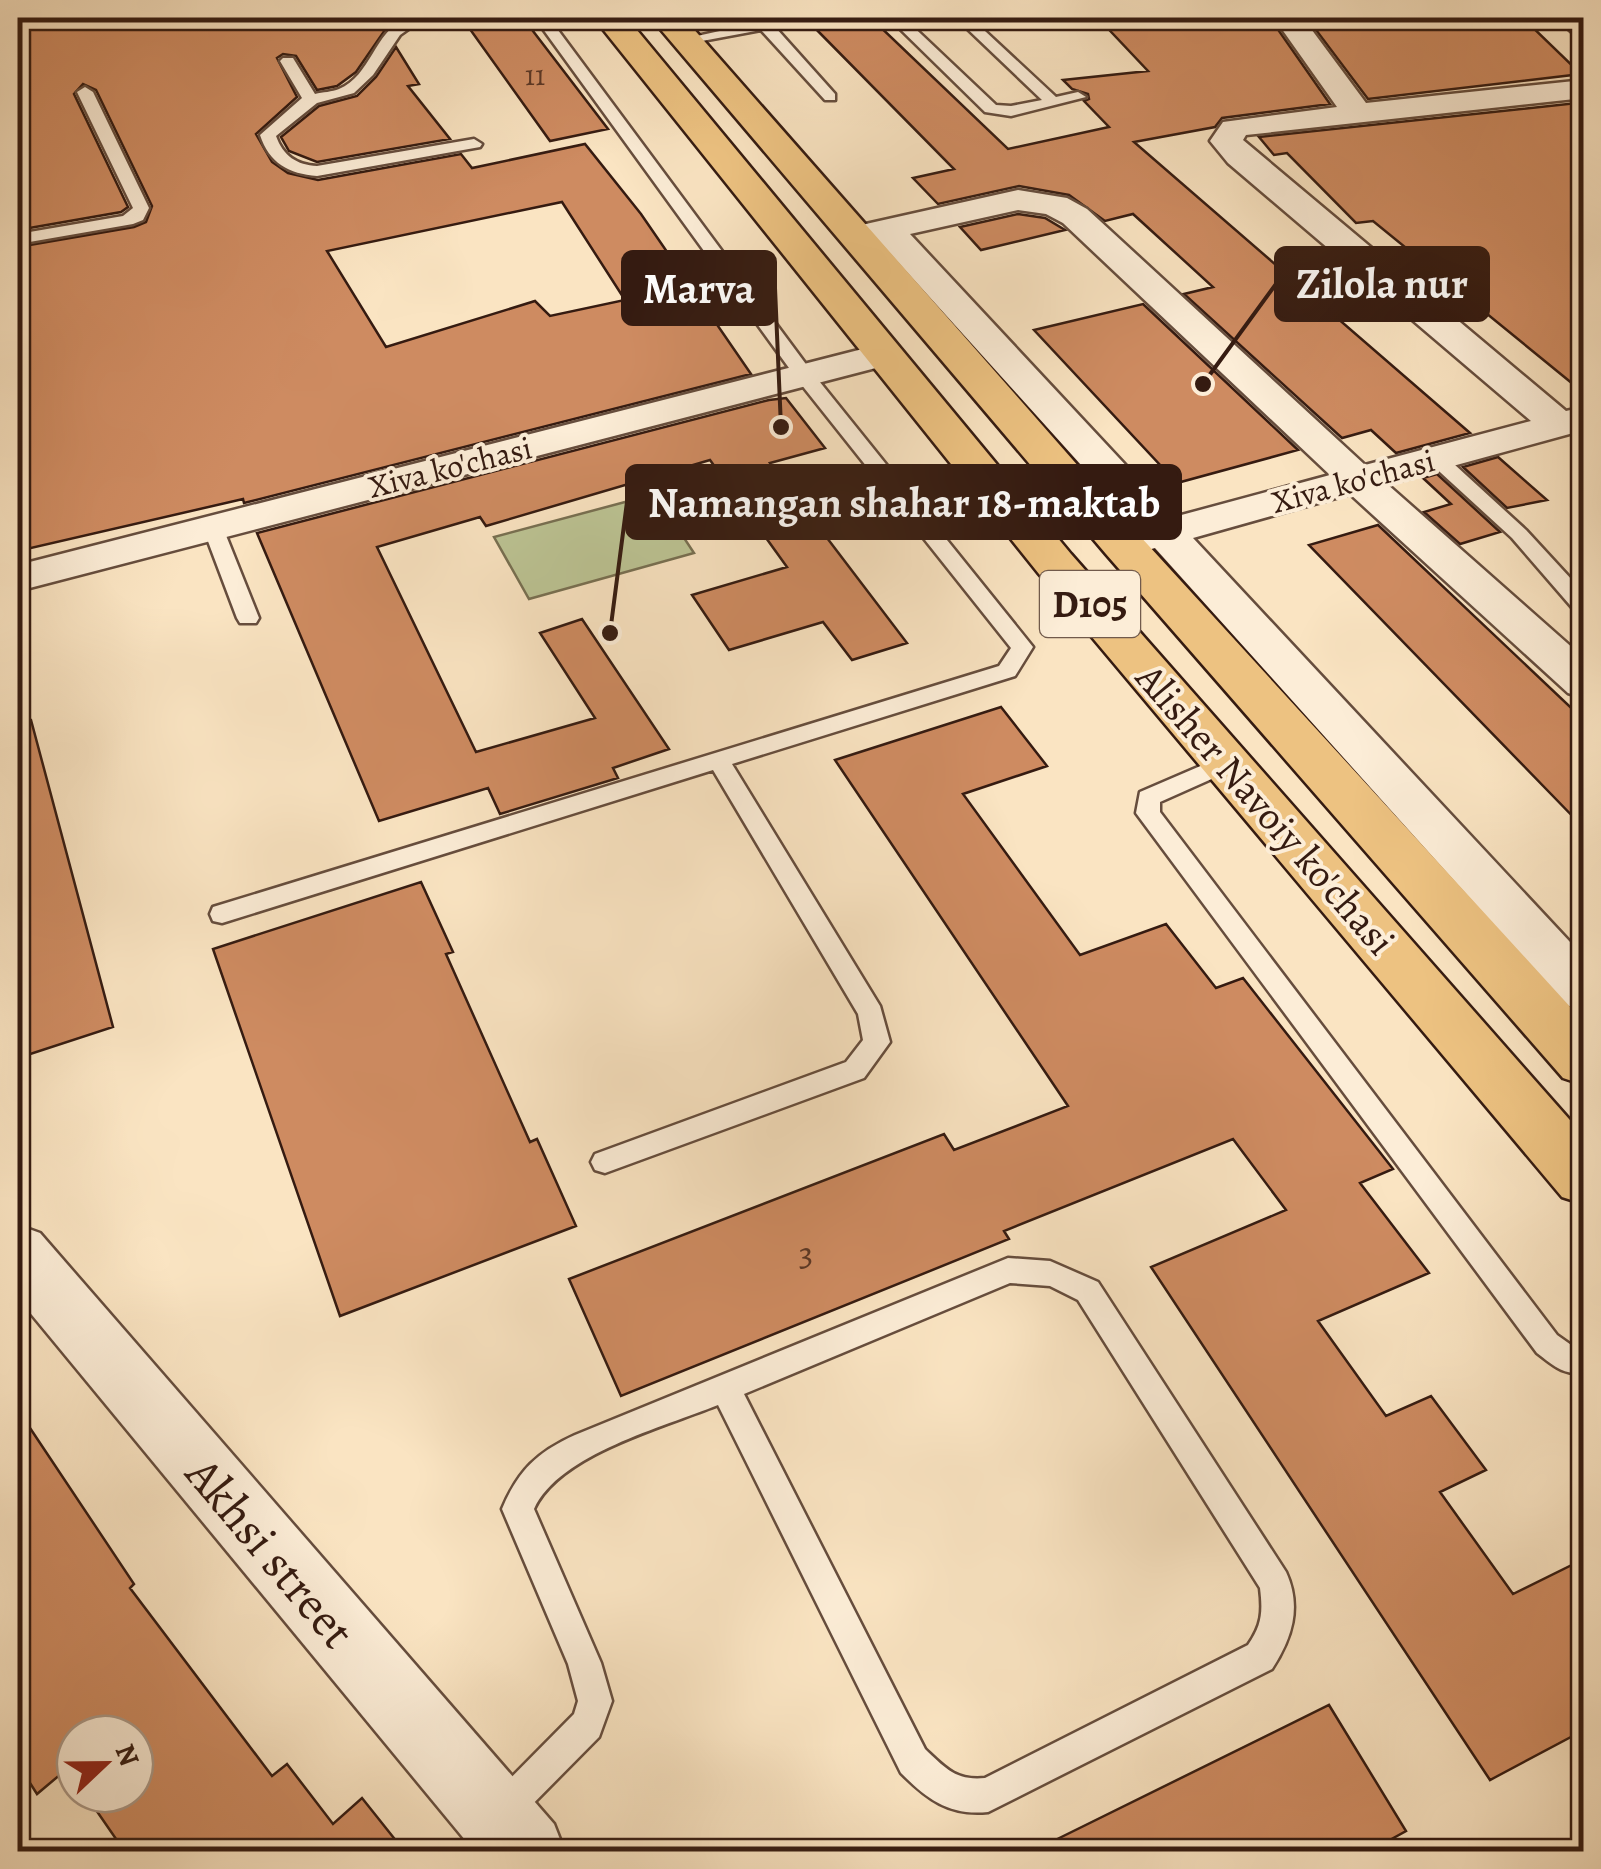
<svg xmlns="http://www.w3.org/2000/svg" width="1601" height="1869" viewBox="0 0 1601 1869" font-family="Alegreya,serif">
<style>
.green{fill:#bcc494;stroke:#787052;stroke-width:2.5}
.building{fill:#ce8b61;stroke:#351b11;stroke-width:2.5;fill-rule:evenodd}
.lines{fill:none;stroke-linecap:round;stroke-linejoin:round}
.service-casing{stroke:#664d3d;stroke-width:5}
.minor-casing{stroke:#664d3d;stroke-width:5}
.tertiary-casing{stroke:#664d3d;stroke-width:5}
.primary-casing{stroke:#351b11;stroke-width:5}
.service{fill:#fcedd7;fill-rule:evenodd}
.minor{fill:#fcedd7;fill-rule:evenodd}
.tertiary{fill:#fcedd7;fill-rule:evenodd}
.primary{fill:#edc281;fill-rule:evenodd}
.labels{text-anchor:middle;stroke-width:8;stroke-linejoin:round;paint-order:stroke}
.far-number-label{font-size:30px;fill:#5b3725}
.far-street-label{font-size:32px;fill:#351b11;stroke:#fcedd7}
.number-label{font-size:35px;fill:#5b3725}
.shield{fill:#fcedd7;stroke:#715a4c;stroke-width:2.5}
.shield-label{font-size:38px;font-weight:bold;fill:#351b11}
.street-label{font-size:40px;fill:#351b11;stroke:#fcedd7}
.near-street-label{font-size:48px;fill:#351b11;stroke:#fcedd7}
.leader{fill:none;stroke:#351b11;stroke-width:4}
.callout-dot{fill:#351b11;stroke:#fcedd7;stroke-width:4}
.callout{fill:#351b11;stroke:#351b11;stroke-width:4}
.callout-label{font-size:42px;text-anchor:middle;font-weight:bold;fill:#fff}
</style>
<rect width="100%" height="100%" fill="#fae4c2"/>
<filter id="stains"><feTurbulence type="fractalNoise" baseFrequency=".002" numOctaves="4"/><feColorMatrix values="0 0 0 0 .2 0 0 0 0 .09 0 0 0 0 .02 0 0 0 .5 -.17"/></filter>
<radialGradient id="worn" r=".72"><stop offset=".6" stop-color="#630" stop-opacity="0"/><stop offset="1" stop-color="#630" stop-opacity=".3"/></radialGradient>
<path class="green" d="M655 494 694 553 529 599 494 537Z"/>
<path class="building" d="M18 18H377L385 30 356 72 337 86 317 90 296 56 283 54 277 58 297 97 256 134 272 162 288 173 318 180 461 154 472 168 585 144 641 214 751 374 244 503 243 499 18 551V247L134 227 146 222 152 206 96 90 83 84 74 94 128 207 121 212 18 230ZM562 202 625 300 550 316 535 301 386 347 327 251Z
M462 18H523L608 129 550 141Z
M810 18H871L1008 149 1109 127 1084 101 1089 99 1088 94 1072 89 1063 80 1148 71 1098 18H1270L1330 104 1222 118 1215 127 1134 142 1470 433 1396 453 1371 430 1342 438 1184 294 1213 287 1133 214 1105 221 1069 195 1019 186 938 204 913 178 954 169 808 21Z
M1307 18H1523L1581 74 1368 99Z
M396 47 419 84 408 86 450 139 317 162 289 151 281 137 319 106 357 96 376 77Z
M1577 103 1584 110V393L1373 221 1356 223 1287 153 1274 155 1259 137Z
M1018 214 1045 218 1065 230 981 250 960 227Z
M1143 304 1298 450 1177 483 1034 330Z
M786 398 825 448 770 463 907 643 852 660 823 622 729 650 692 595 787 567 710 460 486 526 480 517 377 547 476 752 595 718 540 633 582 619 669 749 613 768 618 778 500 814 488 788 379 821 257 533 769 400Z
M1498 457 1547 500 1507 508 1463 467Z
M1437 474 1500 532 1460 544 1424 512 1451 504 1423 478Z
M1378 525 1584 720V828L1309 545Z
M1001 707 1047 766 963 794 1080 955 1166 924 1216 988 1243 978 1393 1169 1360 1183 1429 1273 1318 1321 1386 1416 1431 1396 1486 1470 1440 1492 1513 1594 1584 1559V1730L1490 1780 1151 1267 1286 1210 1233 1139 1004 1231 1009 1239 621 1396 569 1279 944 1134 954 1150 1068 1106 835 760Z
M31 720 113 1027 18 1058V721Z
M421 882 453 952 446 954 530 1142 537 1139 576 1226 340 1316 213 949Z
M18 1410 134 1584 130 1588 272 1776 287 1764 333 1824 362 1798 405 1852H125L85 1794H135V1734H75V1779L68 1768 37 1794 18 1764Z
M1329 1705 1406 1831 1368 1852H1031Z"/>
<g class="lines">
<g class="service-casing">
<path id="service" d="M406 18H424L400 35 373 75 354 93 317 103 276 136C283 156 297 165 317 166L474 139 482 144 480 147 317 176C289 174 269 163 260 135L302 98 280 61 283 58H293L315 94C323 92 332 92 339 89 371 76 374 32 406 18Z
M535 18H549L811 371 1033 647 1015 676 732 764 880 1006 890 1042 864 1078 605 1173 595 1170 591 1162 595 1154 846 1062 863 1040 858 1014 713 770 222 923 213 921 210 914 213 907 999 666 1011 648 797 379Z
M779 18H806L775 27 835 94V100H825L761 30 686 44 679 40Z
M889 18H904L996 105 1011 106 1042 100 956 18H971L1056 97 1078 92 1086 97 1011 116 985 112Z
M1556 18H1571L1584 30V43Z
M85 87 93 92 149 208 143 220 133 224 18 244V234L123 216 133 208 77 92Z
M1436 452 1443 454 1526 530 1584 593V614L1576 612 1512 538 1429 462V454Z
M213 522 223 528 259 618 256 623H240L237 618 203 528Z
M1226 755 1234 757 1238 763 1234 769 1160 802V812L1557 1335 1574 1347 1584 1345V1372C1563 1376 1553 1365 1537 1353L1136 813 1140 792Z
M1008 1258 1050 1261 1098 1282 1286 1572C1302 1607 1292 1638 1272 1669L988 1812C949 1816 927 1799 901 1773L718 1405C664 1427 559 1454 534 1509L601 1663 612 1701 599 1737 512 1825 500 1830 488 1825 483 1813 488 1801 574 1714 578 1701 568 1664 502 1509C518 1471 537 1452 575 1435ZM1010 1283 1050 1286 1078 1300 1260 1588C1263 1612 1262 1625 1248 1645L985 1778C956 1781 945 1768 925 1749L744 1394Z"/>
</g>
<g class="minor-casing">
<path id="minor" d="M1274 18H1303L1366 103 1584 80V98L1246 135 1243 140 1566 411 1584 407V430L1387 484 1584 658V698L1568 693 1350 494 1193 538 1584 957V1011L1566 1005 1155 548 1141 552 1126 548 1120 539 1126 530 1137 527 879 241 860 245 848 242 843 235 848 228 1018 190 1067 198 1087 209 1365 465 1531 421 1228 163 1210 141 1223 122 1337 107ZM1018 210 1046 214 1063 223 1330 475 1174 517 910 234Z
M882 344 895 347 900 355 895 363 18 591V565Z"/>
</g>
<g class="tertiary-casing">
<path id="tertiary" d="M18 1225 40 1233 554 1824 565 1852H475L18 1298Z"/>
</g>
<g class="primary-casing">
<path id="primary" d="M594 18H627L1071 554 1584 1136V1204L1562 1197 1039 574Z
M651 18H684L1138 534 1584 1022V1085L1563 1078 1106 554Z"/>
</g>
<use href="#service" class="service"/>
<use href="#minor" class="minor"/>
<use href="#tertiary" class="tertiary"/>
<use href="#primary" class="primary"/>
</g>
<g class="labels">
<g class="far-number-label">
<text x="535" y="85">11</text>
</g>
<g class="far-street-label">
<text transform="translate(450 467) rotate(-14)" y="11">Xiva ko'chasi</text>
<text transform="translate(1353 481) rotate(-15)" y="11">Xiva ko'chasi</text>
</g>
<g class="number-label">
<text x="806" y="1265">3</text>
</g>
<rect class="shield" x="1040" y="571" width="100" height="66" rx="8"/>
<g class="shield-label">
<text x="1090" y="617">D105</text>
</g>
<g class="street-label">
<text transform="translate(1266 809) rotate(49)" y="14">Alisher Navoiy ko'chasi</text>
</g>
<g class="near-street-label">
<text transform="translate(271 1552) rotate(50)" y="17">Akhsi street</text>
</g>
</g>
<path class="leader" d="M1203 384L1276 284M781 427L775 288M610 633L627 502"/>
<g class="callout-dot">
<circle cx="1203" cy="384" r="10"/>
<circle cx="781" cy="427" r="10"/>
<circle cx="610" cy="633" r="10"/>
</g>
<g class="callout">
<rect x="1276" y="248" width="212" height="72" rx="10"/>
<rect x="623" y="252" width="152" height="72" rx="10"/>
<rect x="627" y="466" width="553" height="72" rx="10"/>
</g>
<g class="callout-label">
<text x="1382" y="298">Zilola nur</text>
<text x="699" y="303">Marva</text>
<text x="904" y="517">Namangan shahar 18-maktab</text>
</g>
<rect width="1601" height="1869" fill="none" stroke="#fae4c2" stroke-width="60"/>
<rect x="20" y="20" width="1561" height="1829" fill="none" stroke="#351b11" stroke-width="5"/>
<rect x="30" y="30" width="1541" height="1809" fill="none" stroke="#351b11" stroke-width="2.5"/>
<g transform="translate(105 1764) rotate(68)"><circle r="48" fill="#fcedd7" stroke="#ac9988" stroke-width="2.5"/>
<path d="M0-8L18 38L0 25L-18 38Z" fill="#8f2418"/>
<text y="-15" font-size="28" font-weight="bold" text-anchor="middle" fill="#351b11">N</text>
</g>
<rect width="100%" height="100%" filter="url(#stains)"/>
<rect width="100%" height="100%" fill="url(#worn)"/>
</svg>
